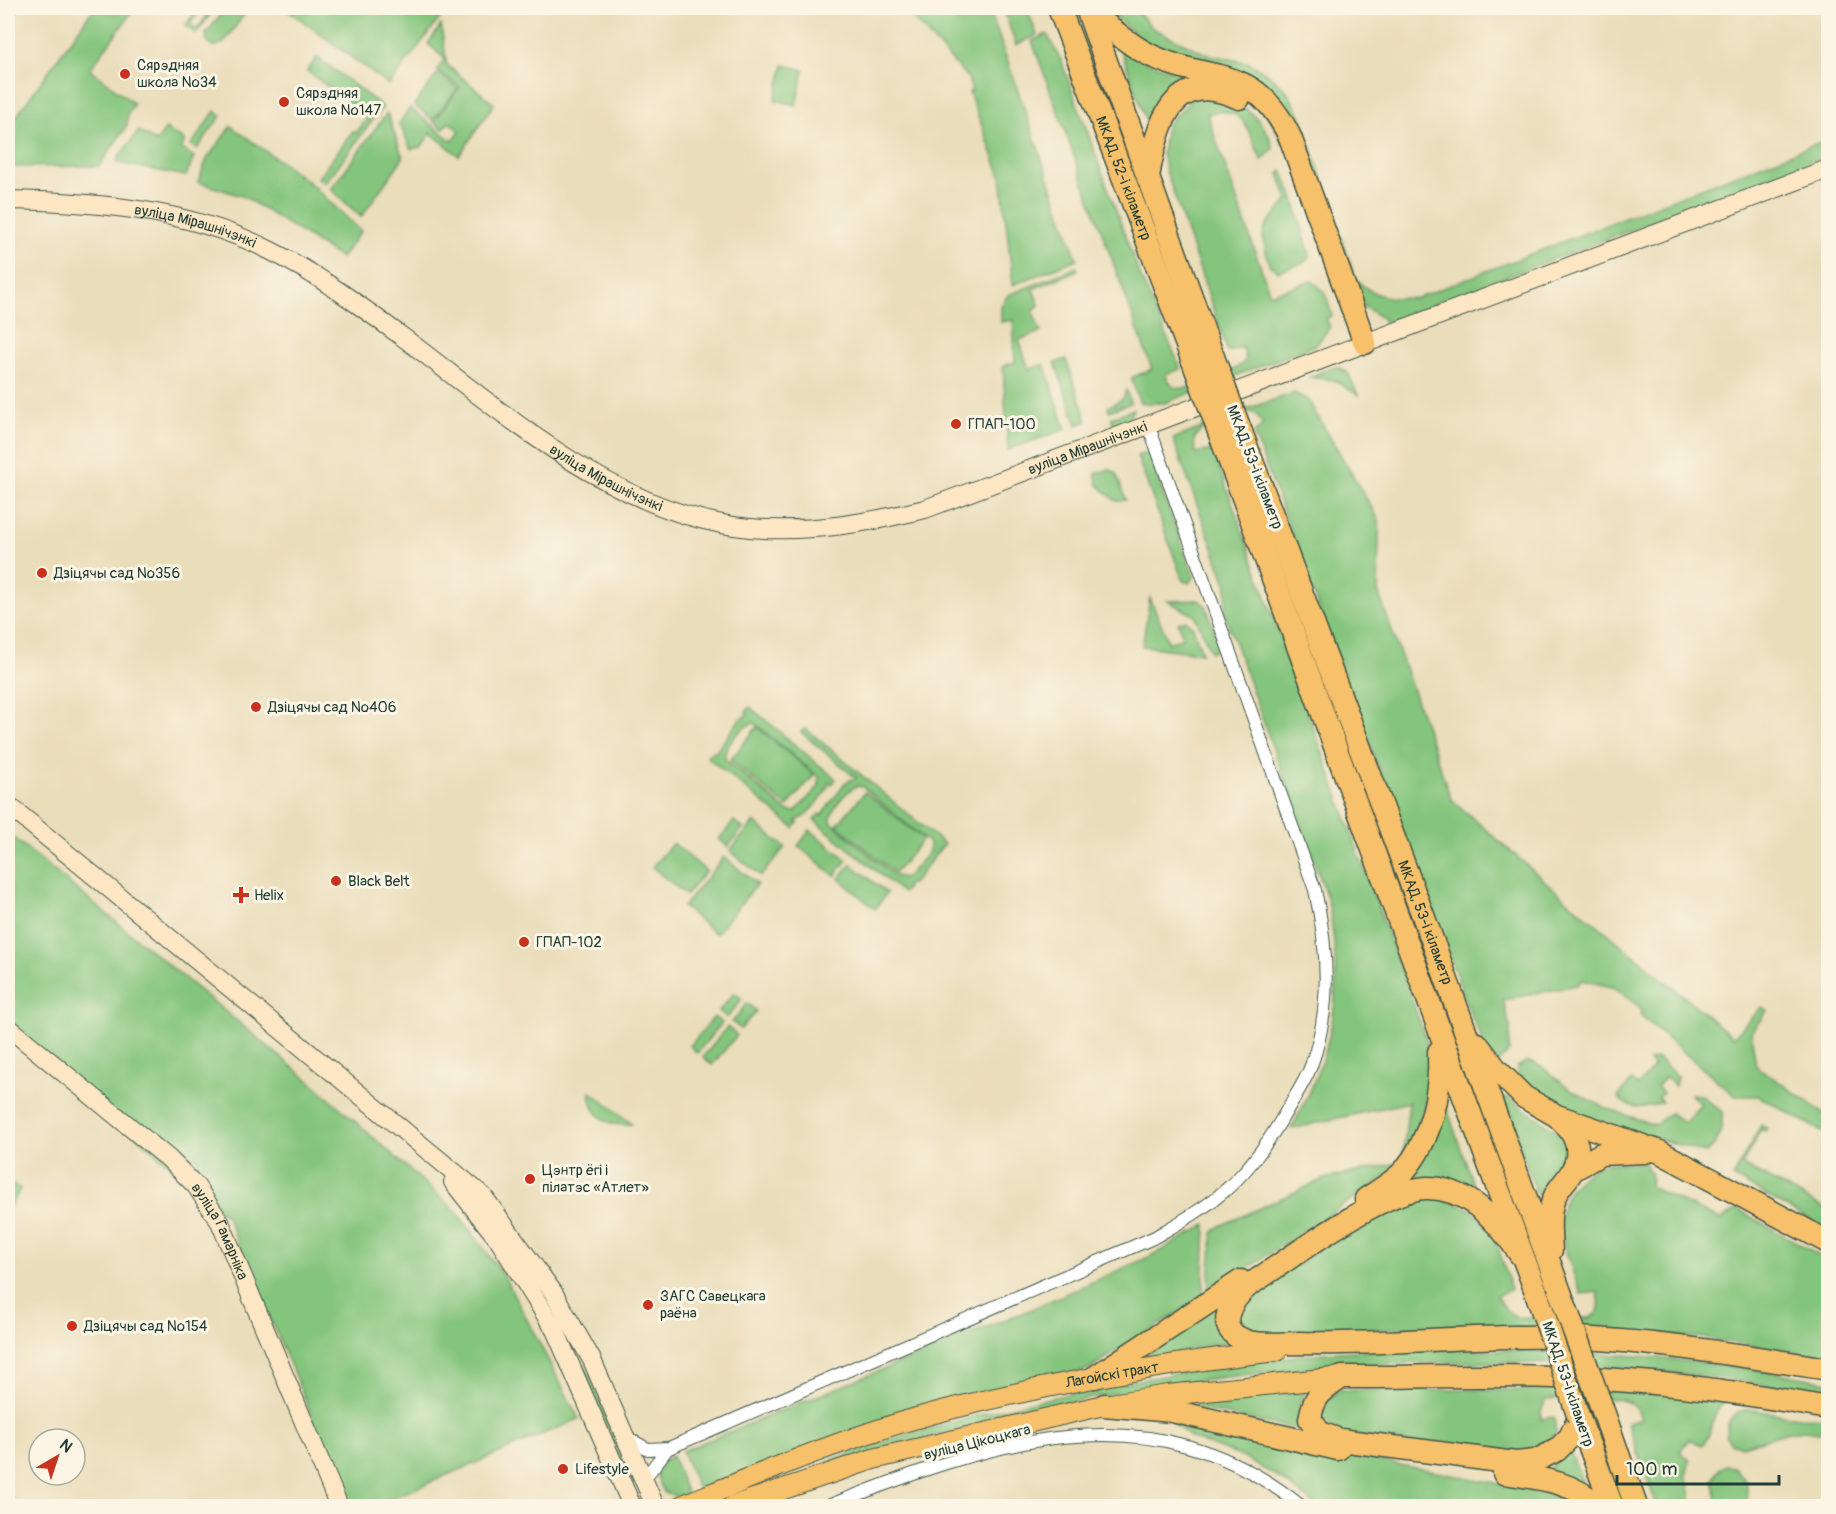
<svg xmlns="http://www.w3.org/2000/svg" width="1836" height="1514" viewBox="0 0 1836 1514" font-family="Pangolin,sans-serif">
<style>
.green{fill:#84c57d;stroke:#528158;stroke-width:1.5;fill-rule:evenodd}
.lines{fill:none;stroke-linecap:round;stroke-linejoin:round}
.street-casing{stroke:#3d5548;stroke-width:14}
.secondary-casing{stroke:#3d5548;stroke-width:20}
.primary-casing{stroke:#3d5548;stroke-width:22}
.highway-casing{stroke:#3d5548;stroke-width:25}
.street{stroke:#fff;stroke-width:12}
.secondary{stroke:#fce6c4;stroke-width:18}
.primary{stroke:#f7c06b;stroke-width:20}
.highway{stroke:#f7c06b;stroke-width:22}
.highway-bridge-casing{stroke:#3d5548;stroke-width:25;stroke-linecap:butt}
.highway-bridge{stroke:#f7c06b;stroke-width:22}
.poi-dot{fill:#c8321e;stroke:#fcf5e5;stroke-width:2}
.labels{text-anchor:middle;stroke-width:6;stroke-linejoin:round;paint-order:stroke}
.poi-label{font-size:15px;fill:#1f3d34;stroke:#fcf5e5;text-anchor:start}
.street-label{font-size:15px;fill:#1f3d34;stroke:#fcf5e5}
</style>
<rect width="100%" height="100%" fill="#fcf5e5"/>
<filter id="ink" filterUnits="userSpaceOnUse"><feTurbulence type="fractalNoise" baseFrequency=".0167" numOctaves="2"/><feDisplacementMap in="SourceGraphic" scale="12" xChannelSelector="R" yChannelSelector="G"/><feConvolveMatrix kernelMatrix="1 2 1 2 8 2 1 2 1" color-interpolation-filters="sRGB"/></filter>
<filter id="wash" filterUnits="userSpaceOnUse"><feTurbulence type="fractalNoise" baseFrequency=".008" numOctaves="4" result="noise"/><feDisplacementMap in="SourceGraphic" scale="24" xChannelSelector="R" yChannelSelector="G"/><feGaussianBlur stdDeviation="1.35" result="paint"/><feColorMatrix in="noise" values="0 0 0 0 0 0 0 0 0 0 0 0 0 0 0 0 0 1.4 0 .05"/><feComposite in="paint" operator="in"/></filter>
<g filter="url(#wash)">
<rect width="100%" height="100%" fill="#eaddba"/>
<path class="green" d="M94 8H126L132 12 90 69 134 104 128 113 127 126 99 166 8 167V128Z
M198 8H215L196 34 185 26ZM200 11 207 16 197 29 190 24Z
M226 8H244L245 13 224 43 213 47 207 43 206 34Z
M285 8H445L447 9 389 85Z
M903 8H997L991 14 1077 259 1013 285 1001 176 969 92 972 91 968 78Z
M1003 8H1027L1037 35 1016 45Z
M1106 8H1135L1152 28 1206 54 1249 63 1268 74 1287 91 1301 117 1355 278C1373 298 1391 299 1417 298L1828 139V156L1384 323 1382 318 1363 306 1282 111 1159 56Z
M441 25 447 65 494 104 459 156 431 133 421 147 411 149 399 123 410 108 452 141 460 131 449 122 443 129 434 122 460 87 437 70 445 59 428 44Z
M1047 34 1061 60 1139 273 1181 369 1165 374C1168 380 1170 386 1177 388 1189 391 1241 370 1246 359L1243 347 1228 352 1166 171 1162 154 1166 125 1194 97C1206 99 1219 99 1231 101 1250 106 1270 130 1273 149L1262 160C1247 133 1247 103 1207 114L1270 294 1312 281 1325 292 1332 316 1326 318 1330 327 1316 345 1164 403H1140L1131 378 1152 369 1032 41Z
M1120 47C1187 93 1246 58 1287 142L1283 144C1278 133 1273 121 1265 112 1224 68 1171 74 1150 132Z
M317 57 383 107 325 183 318 178 353 131 356 133 368 117 307 71Z
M784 65 804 70 796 105 775 100Z
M438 73 458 88 433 120 414 105Z
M215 111 221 116 197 149 191 145Z
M387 113 403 158 361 217 331 189Z
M231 126 310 183 361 231 341 258 245 197 198 182 207 159Z
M166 129 185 141 181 148 194 157 186 176 117 163 120 155 139 131 156 142Z
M1282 171 1293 196 1310 256 1303 263 1279 271 1270 266C1257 225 1262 231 1288 200L1279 174Z
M1077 267 1078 270 1033 289 1039 305 1033 312 1041 332 1019 340 1029 369 1044 364 1066 429 1008 450 1003 366 1015 362 1013 320 1001 322V306L1008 295Z
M1066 359 1087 421 1077 425 1055 363Z
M1338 367 1348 373 1358 395 1334 380 1310 377 1329 368Z
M1126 390 1131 403 1109 411 1108 407 1123 399Z
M1294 393 1308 400 1379 520 1378 591 1451 799 1555 890 1733 1037 1762 1007 1768 1010 1751 1032 1756 1066 1828 1116V1135L1758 1096H1735L1640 1015 1642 1009 1615 988 1582 980 1577 985 1503 1000 1510 1027 1509 1051 1498 1063 1488 1052 1472 1017 1254 434 1263 424 1256 414 1244 410Z
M1133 409 1129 420 1114 425 1111 418Z
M1204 427 1194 439 1195 453 1213 450 1431 1053 1435 1077 1403 1166 1208 1294 1213 1233 1220 1226 1324 1179 1402 1162 1409 1102 1291 1129C1336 1047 1345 992 1328 900L1225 615 1227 586 1173 439Z
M1148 452 1194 577 1189 583 1183 581 1137 456Z
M1109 469 1116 473 1126 500 1116 501 1098 485 1095 474Z
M1150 598 1169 643 1183 637 1178 623 1186 620 1193 627 1202 653 1142 646Z
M1199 600 1206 606 1219 644 1214 651 1211 652 1195 616 1168 601Z
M750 707 836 779 832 784 829 782C827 794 808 817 796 821L798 823 794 828 707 757 712 751 715 753 740 719 748 715 746 712ZM754 723 819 777V786L795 812 787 811 725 759C723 748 742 725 754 723Z
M757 727 814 775 787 807 730 760Z
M805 728 944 844 913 883 905 886 907 888 903 893 814 820 819 814 821 816 846 782 856 778 801 732ZM857 786 863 787 929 843V852L906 878 895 876 831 822C829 811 846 790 857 786Z
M865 792 923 839 895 873 837 825Z
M734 821 743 828 728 847 719 839Z
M754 822 785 847 761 876 730 851Z
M810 830 847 860 835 876 798 846Z
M8 833 311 1082 456 1211 504 1276 579 1419 374 1506H347L301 1390 227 1217 8 1022Z
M673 843 706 871 686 895 652 867Z
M724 857 757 884 716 934 683 907Z
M851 864 887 893 875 909 839 879Z
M734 993 742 999 727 1018 719 1011Z
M747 1003 756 1011 741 1029 732 1022Z
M714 1017 722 1023 697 1053 690 1046Z
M727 1027 737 1035 712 1065 703 1057Z
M1657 1058 1677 1076 1675 1086 1666 1077 1657 1087 1663 1093 1658 1097 1662 1102C1648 1108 1629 1111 1618 1097L1631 1081 1638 1086 1654 1067 1649 1061Z
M1526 1062C1542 1063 1548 1072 1561 1082 1589 1104 1622 1114 1655 1125L1670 1113 1685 1123 1701 1104 1690 1094 1701 1095 1722 1112C1723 1128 1720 1144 1705 1153L1559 1109 1540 1099 1517 1077V1067Z
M590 1091 632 1124C608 1128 591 1116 590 1091Z
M1508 1098 1568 1139 1567 1159 1539 1200 1504 1103 1502 1099Z
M1445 1103 1478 1198 1402 1187Z
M1761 1125 1767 1128 1765 1131 1761 1129 1742 1165 1828 1210V1230L1733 1177Z
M1645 1163 1651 1175 1650 1187 1721 1220 1737 1209 1828 1260V1358L1705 1338 1596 1330 1433 1326 1252 1336 1238 1324 1236 1307 1372 1213 1430 1194 1472 1210 1494 1235 1511 1289 1497 1296 1506 1310 1515 1317 1590 1318C1602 1311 1600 1304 1598 1292L1581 1294C1568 1256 1543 1210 1580 1178 1587 1173 1594 1165 1603 1164 1617 1162 1632 1163 1645 1163Z
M8 1181 20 1189 8 1211Z
M1206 1225 1203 1297 1089 1369 698 1489 682 1451 1029 1310 1151 1256Z
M1221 1301 1231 1341 1137 1361Z
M1510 1350 1641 1356 1760 1370 1828 1382V1396C1597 1351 1351 1352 1119 1393 1021 1410 924 1440 827 1465L826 1461C980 1407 1143 1375 1305 1355 1372 1347 1442 1351 1510 1350Z
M582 1365 585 1366 636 1483 632 1485 581 1368Z
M1612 1387 1725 1402C1709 1414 1715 1432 1702 1445L1689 1439 1680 1451 1690 1461 1686 1475 1693 1506H1657L1627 1423 1641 1419C1639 1412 1637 1408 1631 1404 1616 1394 1564 1398 1546 1400L1541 1411V1419L1554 1417 1556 1433 1537 1451 1519 1455 1340 1435 1321 1419V1409L1338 1390H1541Z
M1307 1390C1298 1403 1298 1417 1305 1431L1184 1406Z
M1750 1409 1794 1417 1828 1418V1433L1804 1430 1789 1432 1742 1446 1732 1444 1726 1436C1726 1419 1734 1411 1750 1409Z
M1172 1422 1522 1488 1572 1500 1581 1506H1317L1275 1475 1240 1456 1191 1438Z
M1569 1450 1583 1482 1547 1471Z
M672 1456 687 1494 677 1497 665 1493C653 1477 654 1464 672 1456Z
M1727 1466 1734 1467 1745 1480 1748 1506H1718L1713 1480 1720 1468Z"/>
</g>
<g filter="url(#ink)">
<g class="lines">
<g class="street-casing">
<path id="street" d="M627 1438 648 1449 669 1448 1153 1238C1177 1224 1201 1211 1222 1193 1249 1171 1270 1140 1287 1110 1295 1096 1305 1082 1311 1066 1332 1008 1328 949 1315 890L1148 424
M644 1479 668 1448
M828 1506C989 1443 1150 1384 1301 1506"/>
</g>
<g class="secondary-casing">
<g id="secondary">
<path id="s1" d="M8 200C97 202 188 209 269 250 320 275 366 310 412 344 511 419 621 516 750 528 809 533 868 523 925 509L1828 169"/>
<path d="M8 805 483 1196 553 1292 592 1360 655 1506"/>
<path id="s2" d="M8 1027 169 1159 196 1186 220 1222 339 1506"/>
<path d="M453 1182 498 1239 555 1330 632 1506"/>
</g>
</g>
<g class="primary-casing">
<g id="primary">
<path id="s3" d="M681 1506C769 1470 858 1432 950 1409 1058 1382 1167 1363 1277 1351"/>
<path d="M733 1506 873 1459 1104 1405 1168 1395 1342 1377"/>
</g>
</g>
<g class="highway-casing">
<g id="highway">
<path id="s4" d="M1059 8 1193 361"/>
<path d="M1087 9C1108 25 1129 46 1154 57 1215 85 1253 62 1290 137L1365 343"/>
<path d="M1087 9 1212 354"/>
<path d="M1148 177C1157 124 1172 67 1239 98"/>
<path id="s5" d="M1241 432 1430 934 1560 1292"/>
<path d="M1222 440 1536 1292"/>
<path d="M1477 1044 1496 1069 1524 1097 1557 1116 1660 1152 1828 1242"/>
<path d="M1573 1170 1601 1154 1645 1152"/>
<path d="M1366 1199C1378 1191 1394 1182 1404 1171 1432 1138 1441 1093 1439 1052"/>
<path d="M1551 1250C1550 1233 1547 1210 1556 1194 1560 1186 1568 1179 1572 1171 1584 1150 1575 1133 1559 1118"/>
<path d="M1520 1254C1499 1222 1468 1187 1426 1188 1380 1190 1290 1259 1249 1285 1231 1300 1212 1329 1246 1341 1260 1346 1284 1343 1300 1343 1386 1345 1472 1335 1558 1337 1649 1340 1739 1355 1828 1369"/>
<path d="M1095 1377 1241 1281"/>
<path d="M1104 1405 1172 1411 1338 1449"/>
<path d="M1579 1418 1570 1437 1557 1450 1535 1461 1515 1463 1340 1440 1320 1433 1310 1419C1314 1394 1322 1391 1342 1377 1422 1377 1504 1374 1584 1378 1666 1382 1748 1393 1828 1408"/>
<path d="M1579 1418 1612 1506"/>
<path d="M1607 1422 1636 1506"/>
<path d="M1504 1473C1537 1478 1573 1481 1598 1506"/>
</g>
</g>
<use href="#street" class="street"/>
<use href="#secondary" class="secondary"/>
<use href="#primary" class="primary"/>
<use href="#highway" class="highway"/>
<g class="highway-bridge-casing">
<path id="highway-bridge" d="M1212 354 1241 432
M1193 361 1222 440
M1536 1292 1579 1418
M1560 1292 1607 1422"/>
</g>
<use href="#highway-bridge" class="highway-bridge"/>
</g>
</g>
<g class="poi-dot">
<circle cx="125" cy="74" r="6"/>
<circle cx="284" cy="102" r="6"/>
<circle cx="956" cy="424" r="6"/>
<circle cx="42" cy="573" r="6"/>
<circle cx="256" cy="707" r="6"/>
<circle cx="336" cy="881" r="6"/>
<path d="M238 886h6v6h6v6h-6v6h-6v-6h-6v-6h6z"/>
<circle cx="524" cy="942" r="6"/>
<circle cx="530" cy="1179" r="6"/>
<circle cx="648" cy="1305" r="6"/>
<circle cx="72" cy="1326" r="6"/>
<circle cx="563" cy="1469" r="6"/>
</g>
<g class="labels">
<g class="poi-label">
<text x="137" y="70">Сярэдняя<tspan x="137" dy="17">школа №34</tspan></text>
<text x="296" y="98">Сярэдняя<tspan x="296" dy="17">школа №147</tspan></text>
<text x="968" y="429">ГПАП-100</text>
<text x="54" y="578">Дзіцячы сад №356</text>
<text x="268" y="712">Дзіцячы сад №406</text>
<text x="348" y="886">Black Belt</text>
<text x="254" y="900">Helix</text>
<text x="536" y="947">ГПАП-102</text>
<text x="542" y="1175">Цэнтр ёгі і<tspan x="542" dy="17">пілатэс «Атлет»</tspan></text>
<text x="660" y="1301">ЗАГС Савецкага<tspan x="660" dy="17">раёна</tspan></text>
<text x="84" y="1331">Дзіцячы сад №154</text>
<text x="575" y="1474">Lifestyle</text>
</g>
<g class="street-label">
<text dy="5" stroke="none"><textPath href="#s4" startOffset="182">МКАД, 52-і кіламетр</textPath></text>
<text dy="5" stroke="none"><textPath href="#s1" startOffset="190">вуліца Мірашнічэнкі</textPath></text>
<text dy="5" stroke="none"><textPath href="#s1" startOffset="1180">вуліца Мірашнічэнкі</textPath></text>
<text transform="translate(1255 467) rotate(69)" y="5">МКАД, 53-і кіламетр</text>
<text dy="5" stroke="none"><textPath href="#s1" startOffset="676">вуліца Мірашнічэнкі</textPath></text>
<text dy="5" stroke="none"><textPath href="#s5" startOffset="524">МКАД, 53-і кіламетр</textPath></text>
<text dy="5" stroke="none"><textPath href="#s2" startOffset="298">вуліца Гамарніка</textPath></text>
<text dy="5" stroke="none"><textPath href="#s3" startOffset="452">Лагойскі тракт</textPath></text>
<text transform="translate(1568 1384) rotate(71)" y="5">МКАД, 53-і кіламетр</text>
<text transform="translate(977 1442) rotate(-14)" y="5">вуліца Цікоцкага</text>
</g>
</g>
<rect width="1836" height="1514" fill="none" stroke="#fcf5e5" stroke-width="30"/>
<g transform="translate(57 1457) rotate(39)"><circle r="28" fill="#fcf5e5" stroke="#a4ab9e" stroke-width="1.5"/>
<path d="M0-4.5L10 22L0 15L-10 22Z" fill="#c8321e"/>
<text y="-9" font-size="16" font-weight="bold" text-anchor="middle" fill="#1f3d34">N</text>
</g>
<path d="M1617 1475v9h162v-9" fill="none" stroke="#1f3d34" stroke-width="3"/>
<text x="1626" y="1475" font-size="18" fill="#1f3d34" stroke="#fcf5e5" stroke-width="4.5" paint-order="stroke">100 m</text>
</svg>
